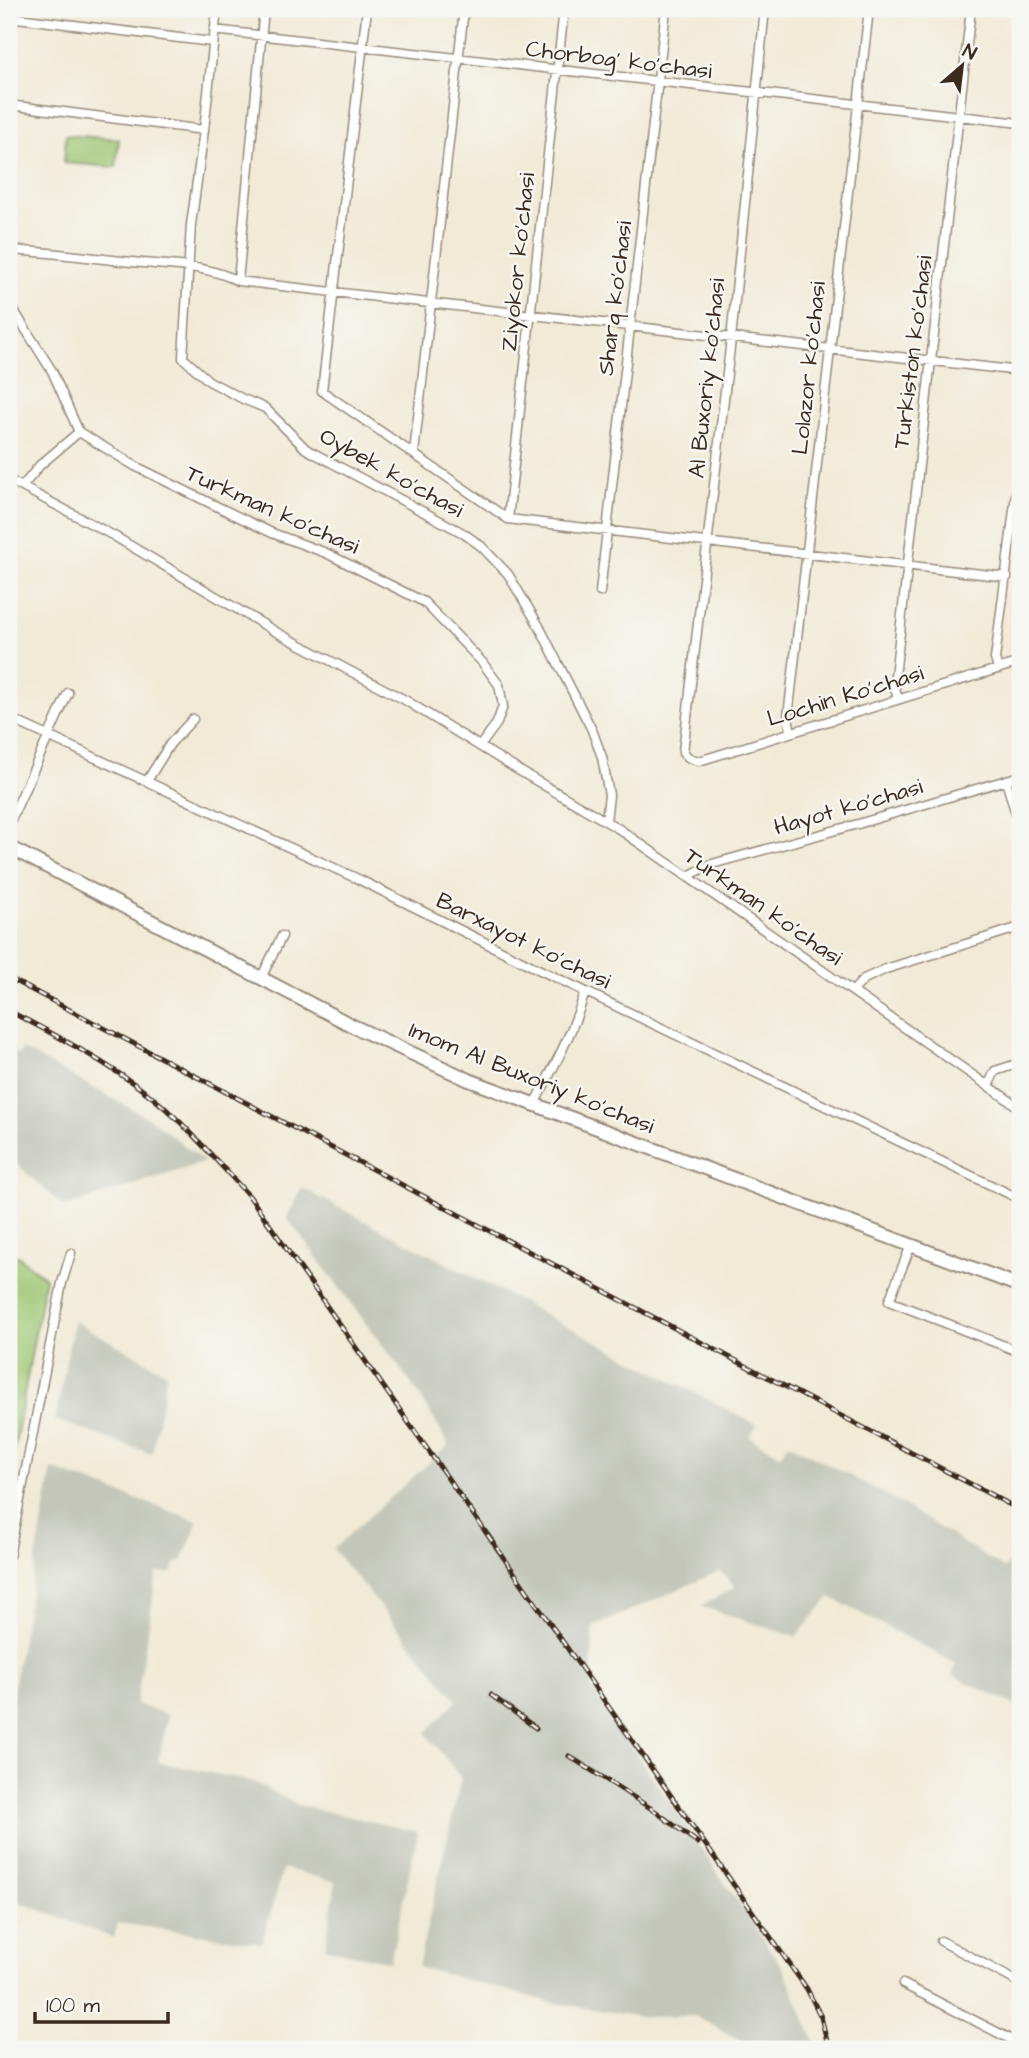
<svg xmlns="http://www.w3.org/2000/svg" width="1029" height="2058" viewBox="0 0 1029 2058" font-family="'Architects Daughter',sans-serif">
<style>
.industrial{fill:#c3c6b9}
.green{fill:#9cc672;stroke:#6c7848;stroke-width:2}
.lines{fill:none;stroke-linecap:round;stroke-linejoin:round}
.street-casing{stroke:#968a7a;stroke-width:11}
.primary-casing{stroke:#968a7a;stroke-width:16}
.street{stroke:#fff;stroke-width:8}
.primary{stroke:#fff;stroke-width:12}
.rail-casing{stroke:#3b2a1e;stroke-width:5}
.rail{stroke:#f6f6f2;stroke-width:2.5;stroke-dasharray:8;stroke-linecap:butt}
.labels{text-anchor:middle;stroke-width:5;stroke-linejoin:round;paint-order:stroke}
.street-label{font-size:23px;fill:#3b2a1e;stroke:#f6f6f2}
</style>
<rect width="100%" height="100%" fill="#f6f6f2"/>
<filter id="ink" filterUnits="userSpaceOnUse"><feTurbulence type="fractalNoise" baseFrequency=".0143" numOctaves="2"/><feDisplacementMap in="SourceGraphic" scale="14" xChannelSelector="R" yChannelSelector="G"/><feConvolveMatrix kernelMatrix="1 2 1 2 8 2 1 2 1" color-interpolation-filters="sRGB"/></filter>
<filter id="wash" filterUnits="userSpaceOnUse"><feTurbulence type="fractalNoise" baseFrequency=".00686" numOctaves="4" result="noise"/><feDisplacementMap in="SourceGraphic" scale="28" xChannelSelector="R" yChannelSelector="G"/><feGaussianBlur stdDeviation="1.57" result="paint"/><feColorMatrix in="noise" values="0 0 0 0 0 0 0 0 0 0 0 0 0 0 0 0 0 1.4 0 .05"/><feComposite in="paint" operator="in"/></filter>
<g filter="url(#wash)">
<rect width="100%" height="100%" fill="#f1ead6"/>
<path class="industrial" d="M9 1049 19 1055 22 1049 152 1120 205 1162 64 1207 9 1157Z
M302 1188 757 1425 749 1437 780 1455 788 1443 892 1498 1005 1569 1010 1561 1020 1566V1708L952 1675 957 1664 830 1597 796 1637 700 1606 736 1587 720 1571 593 1627 591 1687 783 1968 814 2039V2049H757L695 2016 641 2017 550 2002 418 1967 461 1778 426 1733 457 1700 333 1549 449 1445 417 1391 287 1218Z
M74 1321 167 1373 152 1454 55 1420Z
M52 1469 198 1521 182 1561 175 1563 172 1573H157L136 1704 168 1715 158 1762 254 1782 298 1805 418 1832 390 1962 325 1948 336 1882 283 1868 262 1943 118 1923 113 1938 9 1898V1713Z"/>
<path class="green" d="M66 135 119 139 116 167 64 163Z
M18 1256 45 1278 9 1478V1257Z"/>
</g>
<g filter="url(#ink)">
<g class="lines">
<g class="street-casing">
<path id="street" d="M217 9 204 130 191 225 183 358 209 381 243 399 265 408 306 449 463 533 481 546 508 574 539 626 592 730 602 757 609 795 606 821
M367 9 322 391 508 519 1007 577
M765 9 731 339 683 752 689 758 699 761 1020 662
M9 17 212 42
M214 30 1020 123
M9 105 204 130
M9 250C50 252 91 258 132 262 169 266 204 264 238 281L1020 371
M238 281 264 9
M9 303 52 371 79 432 135 466 212 504 272 533 326 553 424 602 482 662 499 685 503 706 497 723 480 746
M414 453 464 9
M9 480 114 536 276 632 405 700 518 770 619 829 1020 1108
M22 487 40 465 79 432
M508 519 564 9
M600 592 666 9
M998 669 995 659 1020 463
M898 699 894 685 971 9
M9 718 360 880 538 969 1020 1199
M791 732 788 717 869 9
M147 781 170 744 193 719
M1006 781 1020 827
M9 824 68 693
M688 876 712 864 858 824 1020 776
M261 978 282 936
M853 991 864 979 886 969 1020 927
M989 1084 995 1071 1020 1063
M534 1104C554 1067 573 1032 585 992
M911 1245 889 1301 1020 1352
M9 1556 62 1283 71 1253
M941 1941 1020 1983
M903 1984 1020 2044"/>
</g>
<g class="primary-casing">
<path id="primary" d="M9 847 355 1027 469 1080 1020 1286"/>
</g>
<use href="#street" class="street"/>
<use href="#primary" class="primary"/>
<g class="rail-casing">
<path id="rail" d="M9 978 1020 1510
M9 1011C58 1036 108 1063 152 1097 188 1126 219 1164 250 1197L807 1989 821 2017 829 2049
M491 1695 536 1728
M569 1756 655 1811 698 1843"/>
</g>
<use href="#rail" class="rail"/>
</g>
</g>
<g class="labels">
<g class="street-label">
<text transform="translate(619 59) rotate(7)" y="8">Chorbog' ko'chasi</text>
<text transform="translate(517 262) rotate(-84)" y="8">Ziyokor ko'chasi</text>
<text transform="translate(614 298) rotate(-83)" y="8">Sharq ko'chasi</text>
<text transform="translate(912 352) rotate(-83)" y="8">Turkiston ko'chasi</text>
<text transform="translate(808 368) rotate(-84)" y="8">Lolazor ko'chasi</text>
<text transform="translate(706 378) rotate(-84)" y="8">Al Buxoriy ko'chasi</text>
<text transform="translate(392 472) rotate(29)" y="8">Oybek ko'chasi</text>
<text transform="translate(273 509) rotate(24)" y="8">Turkman ko'chasi</text>
<text transform="translate(845 695) rotate(-17)" y="8">Lochin Ko'chasi</text>
<text transform="translate(848 806) rotate(-16)" y="8">Hayot ko'chasi</text>
<text transform="translate(764 906) rotate(35)" y="8">Turkman ko'chasi</text>
<text transform="translate(524 940) rotate(26)" y="8">Barxayot ko'chasi</text>
<text transform="translate(532 1077) rotate(22)" y="8">Imom Al Buxoriy ko'chasi</text>
</g>
</g>
<rect width="1029" height="2058" fill="none" stroke="#f6f6f2" stroke-width="35"/>
<g transform="translate(962 66) rotate(28)" stroke="#f6f6f2" stroke-width="5" paint-order="stroke">
<path d="M0-5L12 26L0 18L-12 26Z" fill="#3b2a1e"/>
<text y="-10" font-size="19" font-weight="bold" text-anchor="middle" fill="#3b2a1e">N</text>
</g>
<path d="M35 2012v10h133v-10" fill="none" stroke="#3b2a1e" stroke-width="3.5"/>
<text x="46" y="2012" font-size="21" fill="#3b2a1e" stroke="#f6f6f2" stroke-width="5" paint-order="stroke">100 m</text>
</svg>
